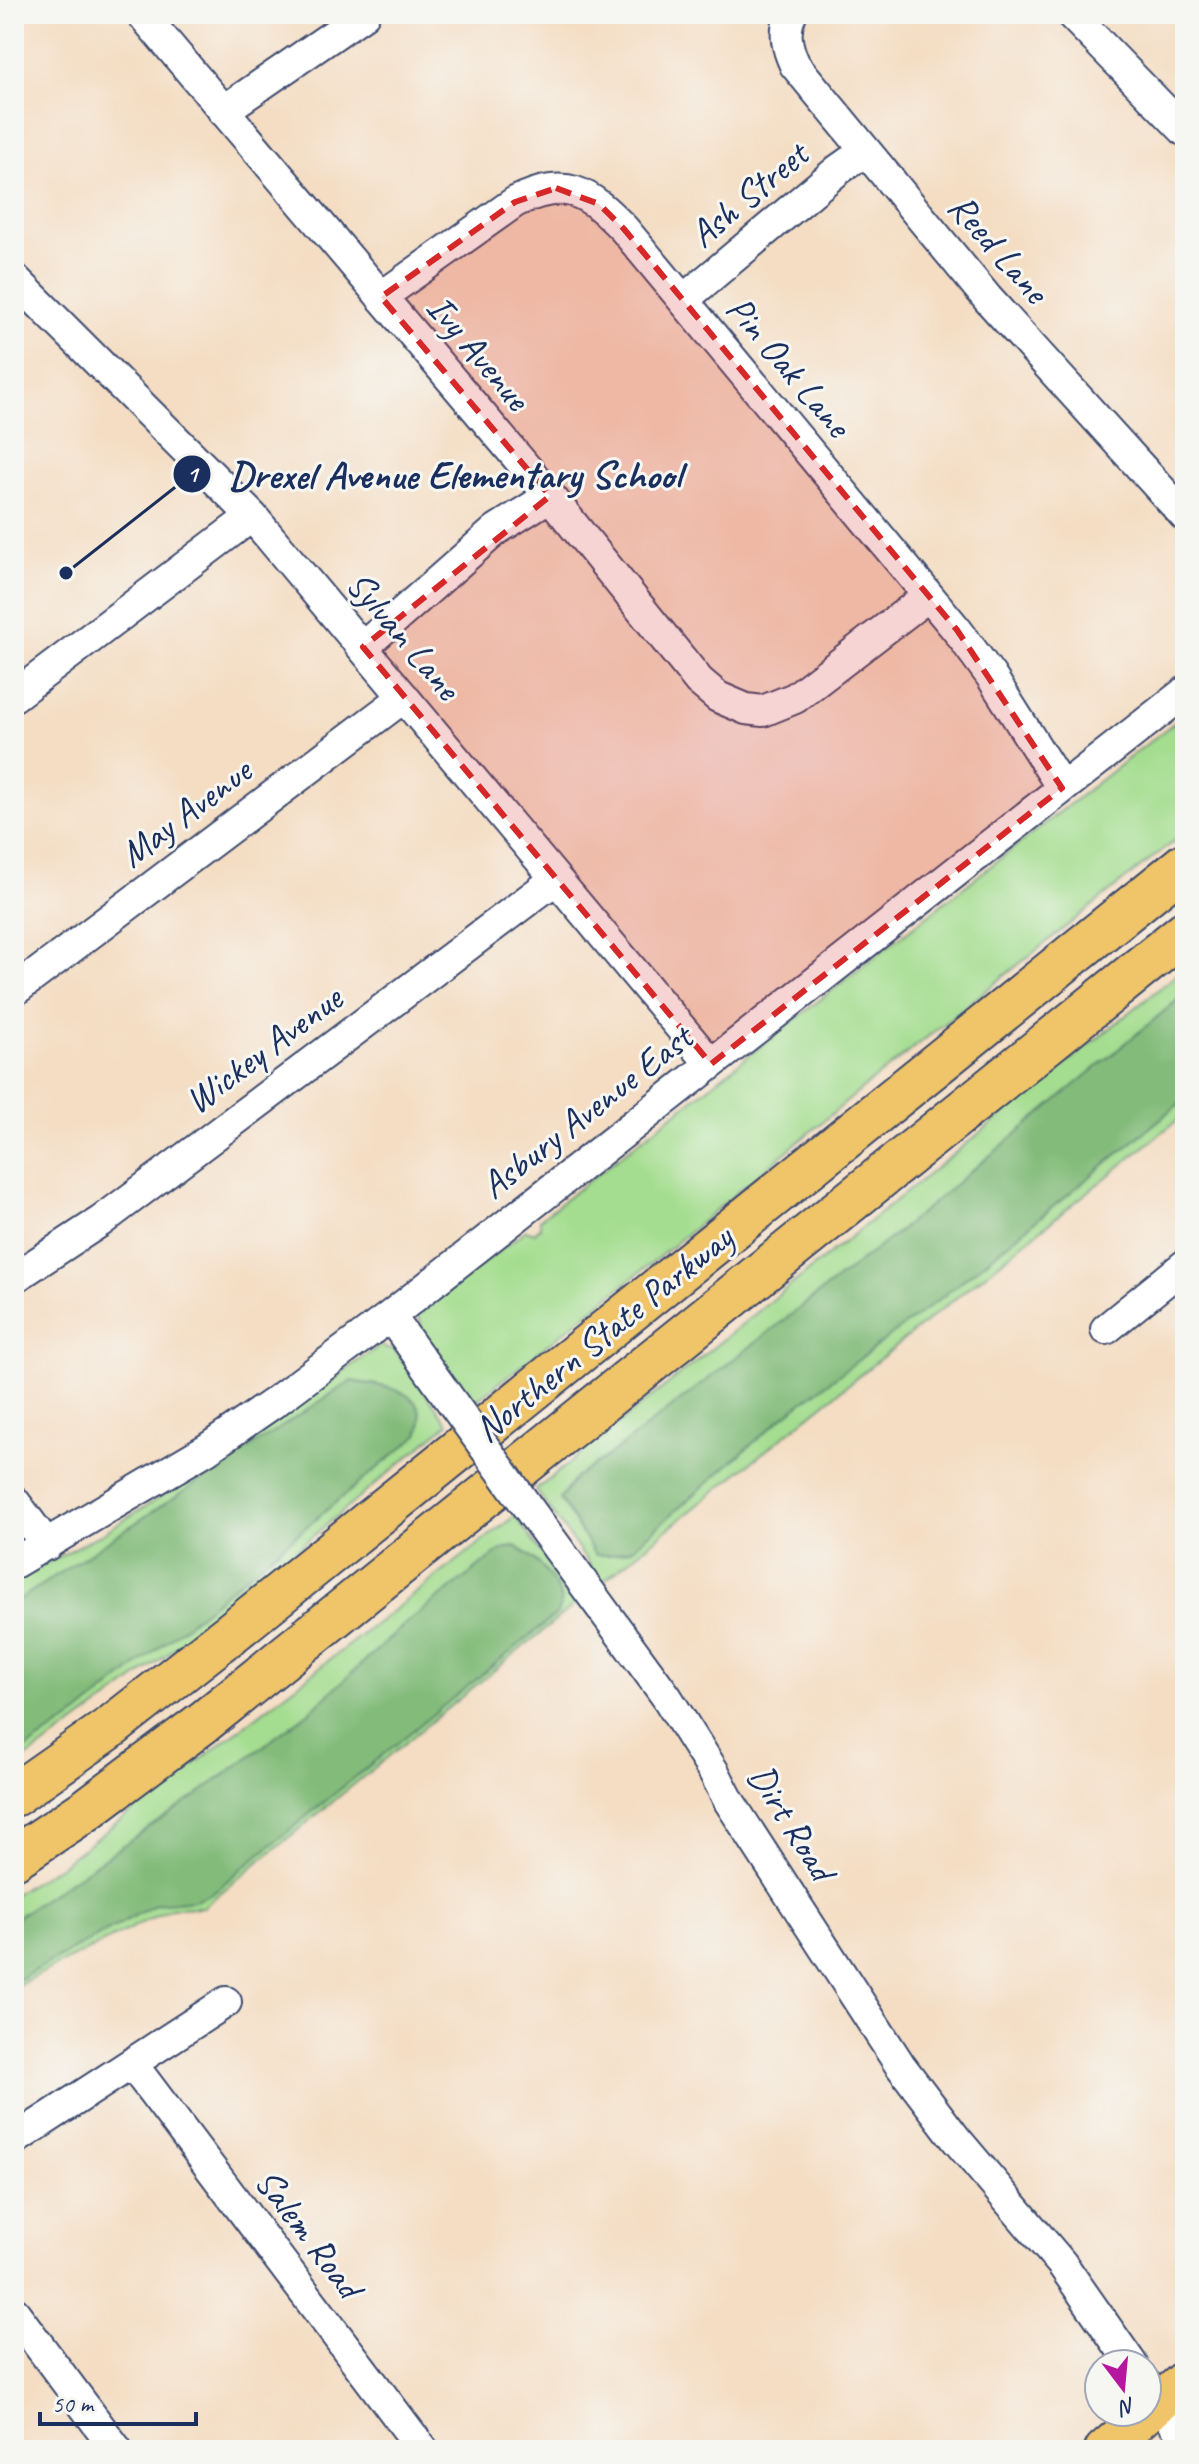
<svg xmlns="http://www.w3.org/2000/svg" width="1199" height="2464" viewBox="0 0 1199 2464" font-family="Caveat,sans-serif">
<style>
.green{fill:#a4dd8f;stroke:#608676;stroke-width:2}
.forest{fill:#83bc7a;stroke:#4f766c;stroke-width:2}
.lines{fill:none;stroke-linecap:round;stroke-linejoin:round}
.minor-casing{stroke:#3c496d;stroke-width:34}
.major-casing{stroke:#3c496d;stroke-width:42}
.highway-casing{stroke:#3c496d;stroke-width:46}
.minor{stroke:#fff;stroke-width:30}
.major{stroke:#f0c469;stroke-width:38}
.highway{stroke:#f0c469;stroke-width:42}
.minor-bridge-casing{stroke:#3c496d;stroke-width:34;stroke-linecap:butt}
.minor-bridge{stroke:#fff;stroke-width:30}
.marked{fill:#d62828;fill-opacity:0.2;stroke:#d62828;stroke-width:6;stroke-dasharray:16 10;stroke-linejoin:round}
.labels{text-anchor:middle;stroke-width:6;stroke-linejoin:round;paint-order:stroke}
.street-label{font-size:38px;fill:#1b2f5e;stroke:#f6f6f2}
.leader{fill:none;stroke:#1b2f5e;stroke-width:3}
.callout-dot{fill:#1b2f5e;stroke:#f6f6f2;stroke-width:3}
.mark-label{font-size:24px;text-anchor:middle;font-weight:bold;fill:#fff}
.callout-label{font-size:40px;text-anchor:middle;font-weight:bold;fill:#1b2f5e;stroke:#f6f6f2;stroke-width:6;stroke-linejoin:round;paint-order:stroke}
</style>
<rect width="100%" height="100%" fill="#f6f6f2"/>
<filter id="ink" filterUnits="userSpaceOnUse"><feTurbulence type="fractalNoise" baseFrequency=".0125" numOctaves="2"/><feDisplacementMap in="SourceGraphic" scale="16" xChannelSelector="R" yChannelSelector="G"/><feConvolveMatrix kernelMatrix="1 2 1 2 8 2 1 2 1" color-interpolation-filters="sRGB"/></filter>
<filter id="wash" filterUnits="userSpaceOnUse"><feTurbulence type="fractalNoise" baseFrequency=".006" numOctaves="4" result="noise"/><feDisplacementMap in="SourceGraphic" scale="32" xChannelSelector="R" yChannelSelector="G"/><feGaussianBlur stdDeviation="1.8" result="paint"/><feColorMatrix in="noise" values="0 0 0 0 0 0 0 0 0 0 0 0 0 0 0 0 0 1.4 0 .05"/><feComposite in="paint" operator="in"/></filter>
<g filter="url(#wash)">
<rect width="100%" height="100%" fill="#f4ddc3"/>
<path class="green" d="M1185 714V832L862 1089 659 1257 472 1404 419 1331 421 1322 416 1316 526 1230 535 1233 540 1227V1219Z
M1185 968V1114L602 1582 536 1490Z
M382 1344 385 1349H394L448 1424C306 1540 167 1664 14 1766V1581L103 1533 199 1473Z
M515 1516 577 1603 203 1907 171 1908 14 1987V1894L58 1867 190 1768Z"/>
<path class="forest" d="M1185 994V1099L946 1294 784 1416 632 1549 610 1555H595L560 1499 576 1477 607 1457 893 1236Z
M351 1381C384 1386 434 1390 418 1435L78 1714 14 1757V1707L24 1697 14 1684V1603Z
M515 1546C537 1558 553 1577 562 1600L557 1614 212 1893 195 1900 156 1904 14 1982V1919L197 1795 308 1713 405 1624 501 1550Z"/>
</g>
<g filter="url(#ink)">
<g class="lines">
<g class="minor-casing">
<path id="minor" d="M142 14 550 496 699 681 718 697 746 709 763 711 795 698 928 596
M791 14C783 32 787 48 795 65L988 299 1185 516
M1071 14 1185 131
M223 111 364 14
M14 278 252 516 711 1064
M381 297 515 202C567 177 587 191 624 229L957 630 991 676 1062 788
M683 300 838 170 865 151
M363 647 496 530 550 496
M14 696 252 516
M14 991 404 697
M14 1278 101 1221 556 879
M390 1316 454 1405
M1106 1329 1185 1265
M14 1501 47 1545
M534 1516 666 1696 714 1772 729 1801 900 2065 956 2139 1062 2264 1132 2364
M14 1563 207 1449 279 1399 390 1316 1185 692
M132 2064 423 2450
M14 2140 226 2002
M14 2312 117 2450
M1147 2385 1185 2439"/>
</g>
<g class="major-casing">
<path id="major" d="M1104 2450 1185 2380"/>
</g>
<g class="highway-casing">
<path id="highway" d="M14 1795 111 1727 231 1633 1185 864
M14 1858 86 1810 205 1721 1185 932"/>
</g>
<use href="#minor" class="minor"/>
<use href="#major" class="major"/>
<use href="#highway" class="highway"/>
<g class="minor-bridge-casing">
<path id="minor-bridge" d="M454 1405 534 1516"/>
</g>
<use href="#minor-bridge" class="minor-bridge"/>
</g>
</g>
<path class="marked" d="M556 188 599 204 624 229 957 630 1062 788 711 1064 363 647 550 496 381 297 515 202Z"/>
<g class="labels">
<g class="street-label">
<text transform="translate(748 194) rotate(-40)" y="13">Ash Street</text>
<text transform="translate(999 248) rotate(49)" y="13">Reed Lane</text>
<text transform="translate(479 352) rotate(50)" y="13">Ivy Avenue</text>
<text transform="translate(789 366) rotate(50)" y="13">Pin Oak Lane</text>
<text transform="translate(404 635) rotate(50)" y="13">Sylvan Lane</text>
<text transform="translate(185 812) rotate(-37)" y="13">May Avenue</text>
<text transform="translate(263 1049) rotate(-37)" y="13">Wickey Avenue</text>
<text transform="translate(586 1111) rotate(-38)" y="13">Asbury Avenue East</text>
<text transform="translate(603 1333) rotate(-39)" y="13">Northern State Parkway</text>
<text transform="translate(792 1822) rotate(58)" y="13">Dirt Road</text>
<text transform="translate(309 2233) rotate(53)" y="13">Salem Road</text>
</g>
</g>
<path class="leader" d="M66 573L192 474"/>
<g class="callout-dot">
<circle cx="66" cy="573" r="8"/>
<circle cx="192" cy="474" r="20"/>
</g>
<g class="mark-label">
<text x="192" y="482">1</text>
</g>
<g class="callout-label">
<text x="455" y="488">Drexel Avenue Elementary School</text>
</g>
<rect width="1199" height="2464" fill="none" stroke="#f6f6f2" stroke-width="48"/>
<g transform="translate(1123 2388) rotate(164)"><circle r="38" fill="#f6f6f2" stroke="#9ea6b7" stroke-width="2"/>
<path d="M0-6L14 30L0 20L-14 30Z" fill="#b5179e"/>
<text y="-12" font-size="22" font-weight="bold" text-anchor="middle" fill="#1b2f5e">N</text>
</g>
<path d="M40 2412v12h156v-12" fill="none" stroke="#1b2f5e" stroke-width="4"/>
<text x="52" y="2412" font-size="24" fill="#1b2f5e" stroke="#f6f6f2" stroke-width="6" paint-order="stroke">50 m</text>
</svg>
